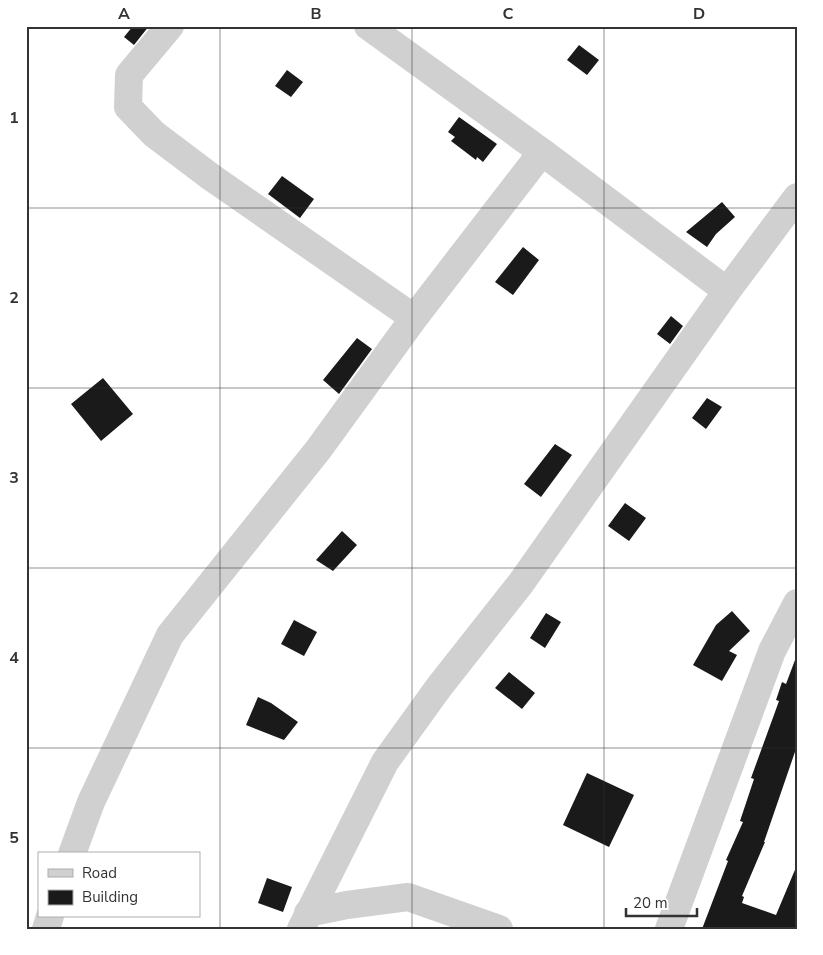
<svg xmlns="http://www.w3.org/2000/svg" width="823" height="955" viewBox="0 0 823 955" font-family="'Nunito Sans',sans-serif">
<style>
.building{fill:#1a1a1a}
.lines{fill:none;stroke-linecap:round;stroke-linejoin:round}
.minor{stroke:#d0d0d0;stroke-width:28}
.grid{fill:none;stroke:#333;stroke-width:1;stroke-opacity:0.55}
.neatline{fill:none;stroke:#333;stroke-width:2}
.grid-label{font-size:16px;text-anchor:middle;font-weight:bold;fill:#333}
</style>
<rect width="100%" height="100%" fill="#fff"/>
<path class="building" d="M133 26H149L134 45 124 37Z
M579 45 599 60 587 75 567 60Z
M287 70 303 82 291 97 275 86Z
M459 117 497 144 483 162 477 157 476 160 451 141 455 137 448 132Z
M282 176 314 199 300 218 268 194Z
M722 202 735 217 716 234 707 247 686 232Z
M523 247 539 260 513 295 495 282Z
M671 316 683 326 670 344 657 334Z
M357 338 372 349 339 394 323 380Z
M103 378 133 414 101 441 71 404Z
M707 398 722 407 706 429 692 418Z
M555 444 572 455 541 497 524 484Z
M625 503 646 518 629 541 608 526Z
M342 531 357 545 333 571 316 560Z
M732 611 750 631 729 651 737 655 722 681 693 665 716 625Z
M546 613 561 622 545 648 530 638Z
M294 620 317 632 304 656 281 644Z
M795 660H797V746L764 842H765L742 896 744 897 742 903 776 915 797 865V918L795 922 797 923V929H702L728 861 726 860 743 822 740 821 754 779 751 778 779 701 776 700 782 682 786 684Z
M509 672 535 693 522 709 495 688Z
M258 697 271 703 298 722 284 740 246 725Z
M587 773 634 795 609 847 563 825Z
M267 878 292 887 283 912 258 903Z"/>
<g class="lines">
<path class="minor" d="M170 26 129 75 128 107 154 134 211 177 414 318
M368 26 542 152
M72 854 91 802 170 635 318 450 414 318 542 152 727 291
M308 913 347 905 408 897 499 929
M46 929 50 916
M301 929 385 762 439 687 521 583 727 291 797 197
M669 929 772 651 797 603"/>
</g>
<path class="grid" d="M220 26V929M412 26V929M604 26V929M26 208H797M26 388H797M26 568H797M26 748H797"/>
<rect width="823" height="955" fill="none" stroke="#ffffff" stroke-width="55"/>
<rect x="38" y="852" width="162" height="65" fill="#ffffff" stroke="#adadad"/>
<rect x="48" y="869" width="25" height="8" fill="#d0d0d0" stroke="#adadad"/>
<text x="82" y="878" font-size="15" fill="#333333">Road</text>
<rect x="48" y="890" width="25" height="15" fill="#1a1a1a" stroke="#adadad"/>
<text x="82" y="902" font-size="15" fill="#333333">Building</text>
<path d="M626 908v8h71v-8" fill="none" stroke="#333333" stroke-width="2.5"/>
<text x="633" y="908" font-size="15" fill="#333333" stroke="#ffffff" stroke-width="4" paint-order="stroke">20 m</text>
<rect x="28" y="28" width="768" height="900" class="neatline"/>
<g class="grid-label">
<text x="124" y="19">A</text>
<text x="316" y="19">B</text>
<text x="508" y="19">C</text>
<text x="699" y="19">D</text>
<text x="14" y="123">1</text>
<text x="14" y="303">2</text>
<text x="14" y="483">3</text>
<text x="14" y="663">4</text>
<text x="14" y="843">5</text>
</g>
</svg>
